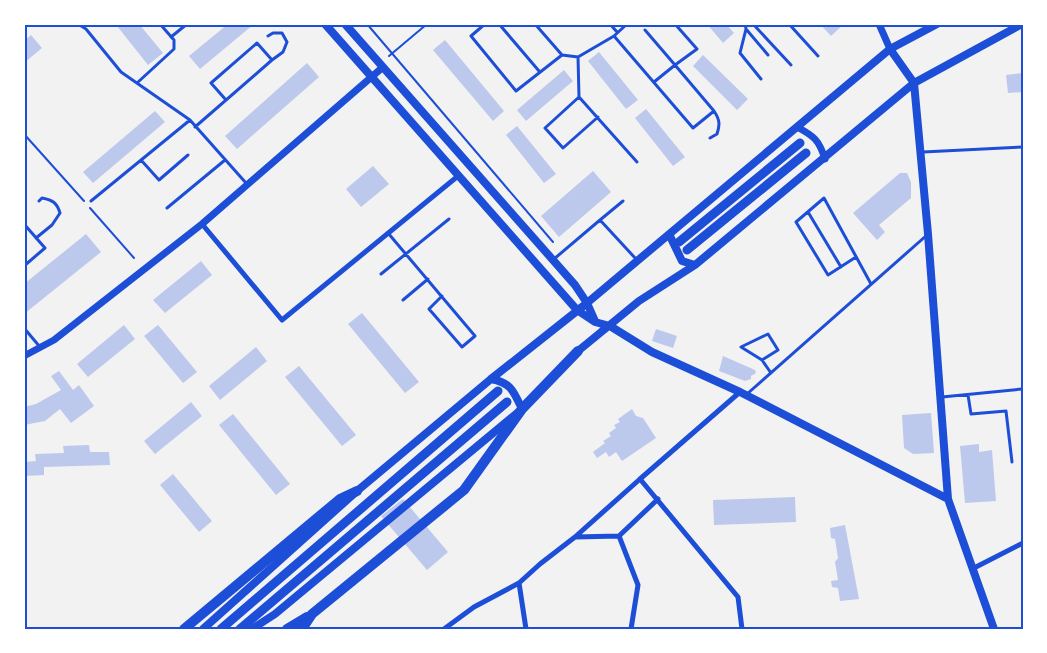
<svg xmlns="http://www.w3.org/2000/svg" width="1047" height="653" viewBox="0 0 1047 653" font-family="Poppins,sans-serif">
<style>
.building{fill:#bdc9ec}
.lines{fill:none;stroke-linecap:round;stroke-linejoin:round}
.path{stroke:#1d4ed8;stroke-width:2}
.service{stroke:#1d4ed8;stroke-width:3}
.minor{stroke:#1d4ed8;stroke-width:5}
.tertiary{stroke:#1d4ed8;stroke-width:7}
.secondary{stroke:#1d4ed8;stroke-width:8}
.primary{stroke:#1d4ed8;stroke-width:9}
.motorway{stroke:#1d4ed8;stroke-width:10}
.neatline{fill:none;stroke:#1d4ed8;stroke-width:2}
</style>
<rect width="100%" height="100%" fill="#f2f2f2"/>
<path class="building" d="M120 24H139L163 53 148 65 117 26Z
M228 24H254L200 69 189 56Z
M707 24H726L734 33 723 43Z
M820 24H844L831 36Z
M31 35 42 48 24 63V41Z
M445 40 504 111 493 121 433 50Z
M599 52 638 100 626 109 588 61Z
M703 55 748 99 737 110 693 66Z
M307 63 319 77 237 149 225 136Z
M564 70 573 81 526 121 517 110Z
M1023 73V92L1008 93 1006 75Z
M646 109 685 157 673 166 635 118Z
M155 111 165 122 93 183 83 172Z
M517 126 556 174 544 183 506 135Z
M373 166 389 184 361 207 346 189Z
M593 171 611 192 559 237 541 216Z
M900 173H907L911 182V198L879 225 885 232 877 240 853 213Z
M86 234 101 252 24 314V284Z
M201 261 212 275 165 313 153 300Z
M362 313 419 382 405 393 348 324Z
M124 325 135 339 88 377 77 364Z
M158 325 197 372 183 383 144 336Z
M656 329 677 336 673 348 652 341Z
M256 347 267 361 220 400 209 386Z
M723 356 755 370 756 373 751 376V379L745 381 719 371Z
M299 366 356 435 342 446 285 377Z
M59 371 73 390 79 385 94 406 71 423 60 409 45 421 24 425V407L36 404 61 390 51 376Z
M191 402 202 416 155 454 144 441Z
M632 409 636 416 643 418 656 438 622 461 616 452 609 457 606 452 597 458 593 452 605 443 603 441 611 436 609 433 616 428 614 425 620 422 618 419Z
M931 413 934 453 913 454 904 448 902 415Z
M233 414 290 484 276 495 219 425Z
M979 444V452L992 450 996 501 965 503 960 446Z
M89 445 90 452H109L110 465 44 467V475L24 476V462L36 461 35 454 64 453 63 446Z
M173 474 212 521 199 532 160 485Z
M795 497 796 522 714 525 713 500Z
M403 499 448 552 427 570 381 516Z
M845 525 859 599 840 601 838 588 832 587 831 581 838 580 835 562 838 558 835 539 831 538 830 528Z"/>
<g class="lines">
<path class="path" d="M367 24 553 242
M389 56 427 24
M24 134 84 201
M90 208 134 258"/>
<path class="service" d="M78 24 86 29 121 72 190 120 246 183
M485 24 471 36 516 91 562 55
M499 24 539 71
M535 24 562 55 578 57 614 36
M610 24 617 32
M627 24 614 36 693 128 714 111 675 65 654 82
M745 24 746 29 740 53 761 79
M753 24 791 65
M789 24 818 56
M746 29 768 55
M645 30 675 65 697 49 675 24
M268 36 273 33H282L287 42 283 52 272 60
M171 37 187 24
M578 57 579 97 637 162
M137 83 174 49V40L160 24
M579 97 545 128 563 148 598 117
M195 127 272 60 257 43 211 83 226 100
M710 138 717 134C720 125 720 120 714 111
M923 152 1023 147
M141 160 159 180 188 155
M91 201 190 120
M167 208 225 160
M808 212 841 267
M600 220 623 201
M24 224 45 248 24 266
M388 233 475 336 462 347 429 309 442 296
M36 238 52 225 60 213C57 203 53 200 42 198L39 201
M856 257 828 275 796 222 824 198 871 284
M554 259 600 220 636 259
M381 274 449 219
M403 300 428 279
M24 328 40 347
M762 360 778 350 768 334 741 347 762 360 771 373
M747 394 927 235
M968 395 971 414 1006 411 1012 462
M942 397 1022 389"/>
<path class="minor" d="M202 224 282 320 458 176
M740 392 640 479 738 597 742 629
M619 536 638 585 631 629
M575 537 640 479
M972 569 1023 543
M519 583 526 629
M444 629 474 607 519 583 540 564 575 537 619 536 658 499"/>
<path class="tertiary" d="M879 24 890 49
M797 127C814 136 819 140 825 159
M24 356 54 340 202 224 383 67"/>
<path class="secondary" d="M325 24 577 310 595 322 610 326 652 352 740 392 948 499
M345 24 575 285 587 303 595 321
M890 49 914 83 928 234 948 499 994 629
M669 234 682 261 695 265
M578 351 639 301 695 265 914 83 1022 24
M203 629 357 491 491 379 587 303 890 49 937 24
M252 629 275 614 522 409C513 390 511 383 491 379"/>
<path class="primary" d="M679 242 800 143
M687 250 806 153
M221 629 498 391
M240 629 507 402"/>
<path class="motorway" d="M184 629 340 499 357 491
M287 629 307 617
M302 629 312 614 464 490 522 409 578 351"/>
</g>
<rect width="1047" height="653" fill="none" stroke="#ffffff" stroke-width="51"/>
<rect x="26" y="26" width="996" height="602" class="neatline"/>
</svg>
